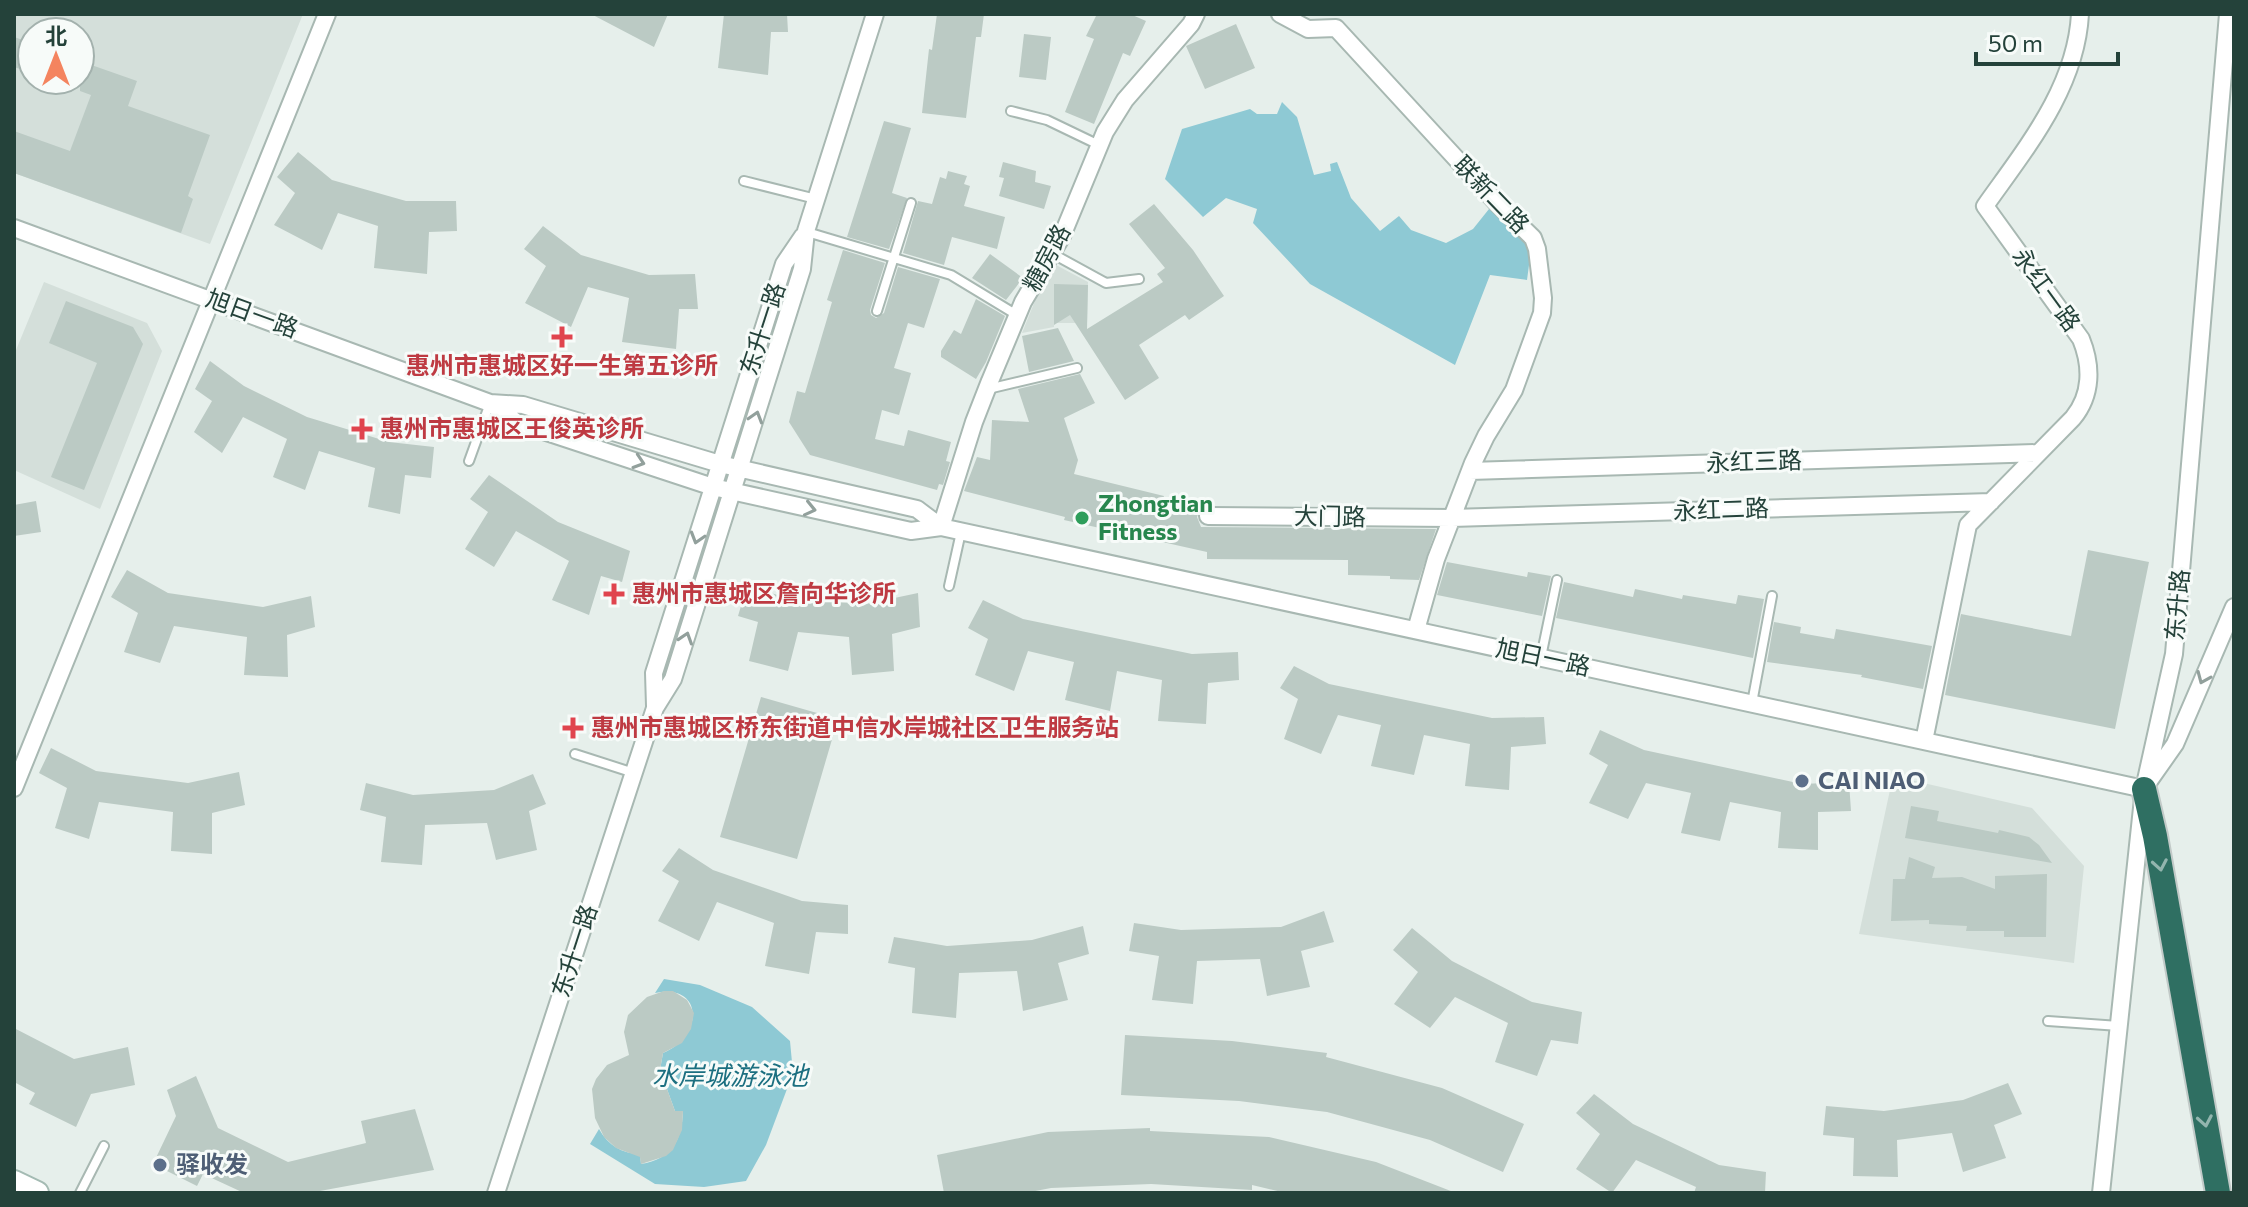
<svg xmlns="http://www.w3.org/2000/svg" width="2248" height="1207" viewBox="0 0 2248 1207" font-family="Commissioner,'Noto Sans SC',sans-serif">
<style>
.built{fill:#d4dfda;fill-rule:evenodd}
.water{fill:#8ec9d4}
.building{fill:#bbcac4}
.lines{fill:none;stroke-linecap:round;stroke-linejoin:round}
.lane-casing{stroke:#a8b8b2;stroke-width:12}
.street-casing{stroke:#a8b8b2;stroke-width:20}
.secondary-casing{stroke:#a4bbb3;stroke-width:26}
.highway-casing{stroke:#c2cac8;stroke-width:28}
.lane{stroke:#fff;stroke-width:8}
.street{stroke:#fff;stroke-width:16}
.secondary{stroke:#fff;stroke-width:22}
.highway{stroke:#2f6f62;stroke-width:24}
.oneway{stroke:#92a09c}
.oneway2{stroke:#93b5ae}
.health-dot{fill:#e0444e;stroke:#f7fbf9;stroke-width:3}
.leisure-dot{fill:#2e9e5b;stroke:#f7fbf9;stroke-width:3}
.service-dot{fill:#5c6f8a;stroke:#f7fbf9;stroke-width:3}
.labels{text-anchor:middle;stroke-width:6;stroke-linejoin:round;paint-order:stroke}
.street-label{font-size:24px;fill:#24423a;stroke:#f7fbf9}
.health-label{font-size:24px;font-weight:bold;fill:#be3a42;stroke:#f7fbf9;text-anchor:start}
.leisure-label{font-size:24px;font-weight:bold;fill:#27864d;stroke:#f7fbf9;text-anchor:start}
.service-label{font-size:24px;font-weight:bold;fill:#4e5e75;stroke:#f7fbf9;text-anchor:start}
.water-label{font-size:26px;font-style:italic;fill:#1c6f80;stroke:#f7fbf9}
</style>
<rect width="100%" height="100%" fill="#e6efeb"/>
<path class="built" d="M14 14H303L210 244 14 173ZM32 32H80V80H32Z
M1056 265 1088 282 1087 323H1054V327L1022 333 1043 281Z
M44 282 147 323 162 351 100 509 14 470V355Z
M1893 776 2032 808 2084 866 2074 963 1859 934Z"/>
<path class="water" d="M1282 102 1297 117 1314 175 1331 171 1330 164 1337 162 1351 198 1380 231 1399 216 1411 230 1446 243 1473 229 1489 209 1513 228 1531 250 1527 280 1490 275 1455 365 1310 284 1253 223 1257 209 1226 198 1203 217 1165 179 1182 129 1250 109 1257 114H1277Z
M664 979 700 985 752 1007 790 1041 793 1073 766 1145 746 1181 704 1187 655 1184 590 1144 599 1129C608 1145 622 1154 640 1154L641 1164C672 1159 682 1140 683 1111H675L660 1070 663 1053C703 1037 705 983 655 993Z"/>
<path class="building" d="M591 14H668L654 47Z
M724 14H787L788 32H771L768 75 718 68Z
M937 14H984L981 37H976L966 118 922 113 929 49 932 50Z
M1097 14H1130L1146 21 1130 56 1123 53 1094 124 1065 112 1094 39 1086 36Z
M1236 24 1255 68 1205 89 1186 46Z
M1024 34 1051 37 1046 80 1019 77Z
M14 37 32 43V73L14 67Z
M80 61 137 81 128 106 210 135 188 196 193 199 181 233 14 173V131L70 151 91 95 80 91Z
M884 121 911 128 892 193 907 198 889 249 847 237Z
M298 152 332 180 406 201H456L457 231 429 232 427 274 374 268 378 226 338 213 322 250 274 225 295 193 277 177Z
M1003 162 1036 171 1035 182 1051 186 1044 209 999 196 1004 178 999 177Z
M948 171 967 176 964 184 970 186 964 206 1005 217 997 249 952 237 944 265 903 253 918 201 932 204 940 177 946 179Z
M1154 204 1193 250 1224 296 1189 320 1185 315 1139 345 1159 378 1125 400 1070 315 1054 325V284L1088 285 1087 329 1163 282 1157 274 1165 268 1129 224Z
M543 226 581 255 649 275 695 274 698 309H679L676 349 622 342 629 298 588 287 571 327 525 303 546 266 524 249Z
M843 250 885 263 870 310 871 315 876 318 884 313 898 267 940 279 924 328 908 323 894 368 911 373 899 415 882 410 875 439 904 446 908 430 951 442 946 461 950 462 943 485 939 484 937 490 810 455 789 422 797 391 805 393 832 302 827 300Z
M990 254 1023 278 1006 300 972 278Z
M976 299 1005 316 986 362 976 379 941 357V351L954 330 961 334Z
M66 301 133 327 143 344 84 490 51 477 97 363 49 343Z
M1058 328 1074 361 1029 372 1022 336Z
M210 361 244 386 307 417 389 442 434 447 431 478 405 475 400 514 368 507 375 468 319 451 305 490 273 477 287 439 243 417 222 453 194 432 212 401 195 389Z
M1080 374 1095 403 1064 418 1078 460 1074 474 1164 496 1162 501 1200 509 1197 517 1201 527 1436 529 1419 580 1390 579V576L1348 575V560L1207 559V552L1064 520 1065 517 964 491 977 457 990 460 992 420 1029 422 1018 389Z
M489 475 558 522 630 551 622 582 601 576 589 615 552 600 569 561 516 531 494 567 465 549 488 512 470 499Z
M36 501 41 532 14 536V505Z
M2088 550 2149 562 2115 729 1945 695 1961 614 2071 636Z
M1447 562 1527 577 1528 572 1551 576 1542 616 1437 595Z
M127 570 168 593 263 607 311 596 315 627 287 635 288 677 244 675 247 637 174 626 160 663 124 652 138 613 111 597Z
M1564 582 1633 597 1635 589 1682 599 1683 595 1736 604 1738 595 1764 599 1753 658 1556 618Z
M747 586 788 598 866 604 918 593 920 627 892 634 894 671 852 675 849 637 798 632 788 671 749 661 758 622 738 616Z
M983 600 1023 619 1192 654 1238 652 1239 680 1208 683 1206 724 1158 721 1162 680 1117 671 1110 711 1065 700 1074 662 1028 651 1014 691 975 675 988 639 968 628Z
M1774 622 1801 627 1800 633 1834 639 1836 629 1932 646 1923 689 1861 677 1862 675 1767 662Z
M1294 666 1329 684 1492 718 1544 717 1546 744 1511 747 1509 790 1465 786 1470 744 1424 735 1414 775 1371 766 1381 725 1338 715 1321 754 1284 739 1298 699 1280 688Z
M761 697 838 719 797 859 720 837Z
M1600 730 1644 750 1802 784 1849 782 1851 811 1818 812V850L1778 848 1781 812 1730 802 1720 841 1681 833 1691 793 1646 783 1628 819 1589 803 1608 765 1589 754Z
M51 748 96 771 188 783 239 772 245 805 212 813V854L171 851 173 812 99 802 89 839 55 828 67 788 39 773Z
M533 774 546 804 529 811 537 850 496 860 487 823 425 825 422 865 381 862 386 817 360 810 366 783 413 795 494 790Z
M1911 806 1939 811 1937 821 1998 833 1999 830 2029 837 2039 845 2052 863 1905 838Z
M679 848 713 870 802 901 848 905V934L816 932 809 974 765 966 774 923 717 902 699 941 658 921 679 881 662 871Z
M1909 857 1935 867 1932 878 1962 877 1995 889V876L2047 874 2046 937H2004V931H1966L1967 926 1929 924V920L1891 921 1893 879H1905Z
M1324 911 1334 942 1301 951 1310 987 1267 996 1260 959 1197 961 1193 1004 1152 1000 1159 956 1129 951 1134 923 1181 930 1281 927Z
M1083 926 1089 954 1058 963 1068 1000 1023 1011 1017 971 959 973 956 1018 912 1013 915 968 888 963 894 937 947 946 1032 940Z
M1412 928 1452 961 1532 1002 1582 1012 1578 1044 1551 1040 1537 1076 1495 1062 1508 1023 1455 997 1430 1028 1394 1004 1418 972 1393 950Z
M664 991H673L687 1000 694 1013 691 1029 682 1043 663 1053 660 1070 675 1111H683L682 1130 673 1150 666 1156 641 1164 640 1157 616 1148 604 1137 595 1118 592 1089 596 1079 607 1065 629 1055 624 1032 628 1015 647 997Z
M14 1028 74 1059 128 1047 135 1085 91 1094 76 1127 29 1104 35 1093 14 1082Z
M1125 1035 1232 1041 1327 1053 1326 1057 1442 1088 1524 1124 1503 1172 1430 1140 1327 1112 1239 1101 1121 1095Z
M196 1076 218 1128 288 1162 366 1143 361 1121 415 1109 434 1170 309 1193H244L203 1174 197 1186 153 1164 176 1116 167 1090Z
M2008 1083 2022 1114 1994 1125 2006 1158 1963 1172 1952 1133 1897 1140 1898 1177 1853 1176 1854 1138 1823 1135 1826 1106 1884 1111 1963 1100Z
M1594 1094 1633 1124 1719 1165 1766 1172 1765 1193H1694L1696 1187 1636 1160 1612 1193 1576 1169 1600 1134 1576 1113Z
M1150 1128V1131L1269 1137 1376 1162 1456 1193H1286L1252 1185V1190L1151 1184 1051 1188 1025 1193H944L937 1155 1048 1132Z"/>
<g class="lines">
<g class="lane-casing">
<path id="lane" d="M1011 111 1047 120 1099 145
M744 181 816 199
M807 232 951 275 1017 315
M1053 254 1106 283 1139 279
M877 311 911 203
M988 389 1077 368
M469 461 490 403
M949 586 961 532
M1541 657 1557 580
M1752 703 1772 596
M575 754 634 773
M2048 1021 2119 1026
M80 1193 104 1146"/>
</g>
<g class="street-casing">
<path id="street" d="M1280 14 1308 29 1336 28 1497 203 1533 238 1537 249 1543 298 1542 313 1514 390 1486 436 1473 463 1436 559 1416 630
M14 228 490 403 516 422 713 487 911 531 941 527 2144 789
M490 403 523 405 720 464 917 509 941 527
M1470 471 2038 453
M1208 516 1452 518 1991 502
M941 527 974 422 990 381 1023 302 1062 236 1105 132 1125 100 1191 24 1196 14
M655 706 654 673 784 264 803 236
M1924 741 1968 525 2073 418C2092 395 2092 366 2081 339L1985 206C2026 148 2076 88 2080 14
M2149 781 2175 744 2234 607
M14 788 327 14
M496 1193 655 708 673 679 802 269 806 231 875 14
M2101 1193 2144 789 2174 654 2228 14"/>
</g>
<g class="secondary-casing">
<path id="secondary" d="M14 1182 37 1193"/>
</g>
<g class="highway-casing">
<path id="highway" d="M2144 789 2155 836 2218 1193"/>
</g>
<use href="#lane" class="lane"/>
<use href="#street" class="street"/>
<use href="#secondary" class="secondary"/>
<use href="#highway" class="highway"/>
</g>
<defs><path id="oneway-chevron" d="M-2-3.5L2.5 0L-2 3.5" fill="none" stroke-width="1.6" stroke-linecap="round" stroke-linejoin="round" transform="scale(2)"/></defs>
<g class="oneway">
<use href="#oneway-chevron" transform="translate(756 417) rotate(-73)"/>
<use href="#oneway-chevron" transform="translate(639 462) rotate(18)"/>
<use href="#oneway-chevron" transform="translate(810 509) rotate(13)"/>
<use href="#oneway-chevron" transform="translate(697 538) rotate(107)"/>
<use href="#oneway-chevron" transform="translate(686 638) rotate(-72)"/>
<use href="#oneway-chevron" transform="translate(2203 678) rotate(113)"/>
</g>
<g class="oneway2">
<use href="#oneway-chevron" transform="translate(2160 865) rotate(80)"/>
<use href="#oneway-chevron" transform="translate(2205 1121) rotate(80)"/>
</g>
<g class="health-dot">
<path d="M558 325h8v8h8v8h-8v8h-8v-8h-8v-8h8z"/>
<path d="M358 417h8v8h8v8h-8v8h-8v-8h-8v-8h8z"/>
<path d="M610 582h8v8h8v8h-8v8h-8v-8h-8v-8h8z"/>
<path d="M569 716h8v8h8v8h-8v8h-8v-8h-8v-8h8z"/>
</g>
<circle class="leisure-dot" cx="1082" cy="518" r="8"/>
<g class="service-dot">
<circle cx="1802" cy="781" r="8"/>
<circle cx="160" cy="1165" r="8"/>
</g>
<g class="labels">
<g class="street-label">
<text transform="translate(1491 195) rotate(46)" y="8">联新二路</text>
<text transform="translate(1047 258) rotate(-62)" y="8">糖房路</text>
<text transform="translate(2046 290) rotate(54)" y="8">永红一路</text>
<text transform="translate(252 314) rotate(20)" y="8">旭日一路</text>
<text transform="translate(763 329) rotate(-72)" y="8">东升一路</text>
<text transform="translate(1754 462) rotate(-2)" y="8">永红三路</text>
<text transform="translate(1721 510) rotate(-2)" y="8">永红二路</text>
<text transform="translate(1330 517) rotate(1)" y="8">大门路</text>
<text transform="translate(2178 605) rotate(-85)" y="8">东升路</text>
<text transform="translate(1543 658) rotate(12)" y="8">旭日一路</text>
<text transform="translate(575 951) rotate(-72)" y="8">东升一路</text>
</g>
<g class="health-label">
<text x="562" y="374" text-anchor="middle">惠州市惠城区好一生第五诊所</text>
<text x="380" y="437">惠州市惠城区王俊英诊所</text>
<text x="632" y="602">惠州市惠城区詹向华诊所</text>
<text x="591" y="736">惠州市惠城区桥东街道中信水岸城社区卫生服务站</text>
</g>
<g class="leisure-label">
<text x="1098" y="512">Zhongtian<tspan x="1098" dy="28">Fitness</tspan></text>
</g>
<g class="service-label">
<text x="1818" y="789">CAI NIAO</text>
<text x="176" y="1173">驿收发</text>
</g>
<g class="water-label">
<text x="730" y="1085">水岸城游泳池</text>
</g>
</g>
<rect width="2248" height="1207" fill="none" stroke="#24423a" stroke-width="32"/>
<g transform="translate(56 56)"><circle r="38" fill="#f7fbf9" stroke="#a3b1ad" stroke-width="2"/>
<path d="M0-6L14 30L0 20L-14 30Z" fill="#f4845f"/>
<text y="-12" font-size="22" font-weight="bold" text-anchor="middle" fill="#24423a">北</text>
</g>
<path d="M1976 52v12h142v-12" fill="none" stroke="#24423a" stroke-width="4"/>
<text x="1988" y="52" font-size="24" fill="#24423a" stroke="#f7fbf9" stroke-width="6" paint-order="stroke">50 m</text>
</svg>
